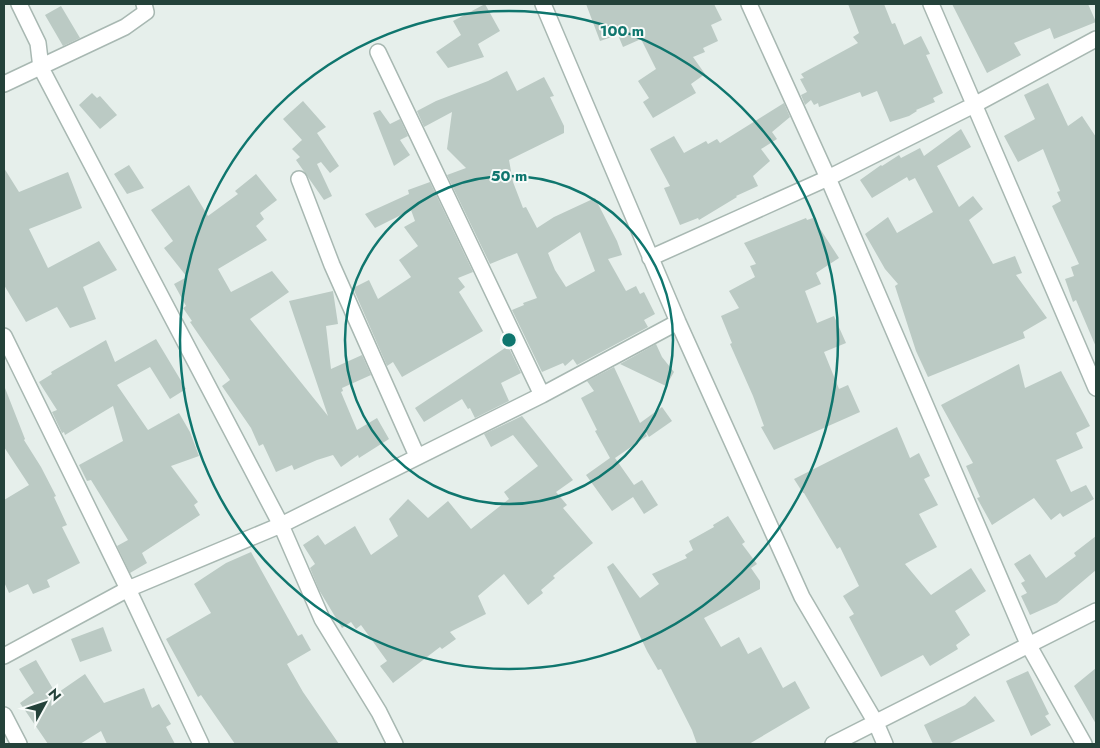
<svg xmlns="http://www.w3.org/2000/svg" width="1100" height="748" viewBox="0 0 1100 748" font-family="Jost,sans-serif">
<style>
.building{fill:#bbcac4;fill-rule:evenodd}
.lines{fill:none;stroke-linecap:round;stroke-linejoin:round}
.street-casing{stroke:#a8b8b2;stroke-width:18}
.street{stroke:#fff;stroke-width:15}
.ring{fill:none;stroke:#0f766e;stroke-width:2.5}
.centre{fill:#0f766e;stroke:#f7fbf9;stroke-width:2.5}
.ring-label{font-size:15px;text-anchor:middle;font-weight:bold;fill:#0f766e;stroke:#f7fbf9;stroke-width:4;stroke-linejoin:round;paint-order:stroke}
</style>
<rect width="100%" height="100%" fill="#e6efeb"/>
<path class="building" d="M485 4 500 31 478 44 484 57 448 68 436 52 461 35 453 21Z
M586 4H714L722 20 711 25 718 41 703 48 705 52 693 57 705 74 691 84 696 93 653 118 643 102 649 98 638 81 656 69 641 39 623 47 618 35 600 41Z
M848 4H884L892 24 895 23 904 45 921 36 930 54 926 55 943 93 933 98 935 102 916 110 917 111 909 116 890 122 877 91 862 97 860 92 819 107 818 103 814 105 811 100 805 105 801 95 807 92 800 79 804 78 801 74 858 43 853 37 859 33Z
M952 4H1088L1096 22 1054 39 1050 28 1014 43 1021 55 987 73Z
M61 6 80 38 63 46 45 15Z
M507 71 517 91 544 77 554 96 550 97 564 126V133L509 160 513 182 523 208 526 207 537 228 554 217 595 198 617 241 622 255 608 259 626 291 636 286 640 294 644 292 655 314 644 320 648 327 577 365 573 359 565 366 563 363 542 372 512 310 524 305 523 303 537 298 517 253 490 264 447 175 466 168 447 149 452 112 424 127 417 111 436 101 488 81ZM580 232 595 271 566 287 555 270 548 253Z
M1048 83 1068 126 1082 116 1096 137V347L1076 300 1073 302 1065 279 1074 276 1071 267 1079 264 1052 206 1061 201 1057 192 1060 191 1043 149 1018 162 1004 136 1035 119 1024 95Z
M92 93 97 98 100 96 117 115 100 129 79 105Z
M303 101 326 127 317 133 339 166 330 173 321 162 317 164 332 196 324 200 296 160 300 157 292 149 302 140 283 119Z
M784 103 790 117 772 132 777 139 761 149 770 161 753 176 758 186 736 196 737 197 699 220 698 218 680 225 664 188 670 186 650 149 674 136 684 153 706 141 708 144 717 139 720 143Z
M380 110 390 124 400 119 408 136 400 140 410 155 394 166 373 113Z
M961 129 971 147 937 166 959 207 973 196 983 209 969 220 993 264 1015 256 1022 273 1016 275 1047 318 1023 332 1025 338 928 377 916 351 895 286 898 284 885 269 865 234 888 217 897 233 933 212 915 178 909 181 907 177 872 198 860 180 881 165 882 166 899 155 901 158 920 148 924 156Z
M129 165 144 188 127 194 114 174Z
M4 168 19 192 68 172 82 208 29 229 48 268 99 241 117 270 83 287 96 319 70 328 57 307 26 322 4 285Z
M256 174 277 200 260 213 264 219 256 226 267 240 218 269 231 292 272 271 289 292 250 319 328 416 289 301 333 291 338 324 326 326 331 369 362 355 371 375 342 388 343 391 341 392 357 430 377 418 389 439 359 458 358 455 341 467 333 455 317 460 294 470 292 465 276 472 263 444 259 446 251 428 222 386 230 380 190 322 192 321 183 308 186 306 174 284 187 277 164 248 173 241 151 210 189 185 208 216 238 194 235 191Z
M430 182 473 272 458 278 465 287 459 292 483 331 402 377 393 362 387 366 353 288 369 280 378 299 411 277 399 260 418 246 404 227 415 221 411 210 375 228 365 214 409 194 408 190Z
M806 218 807 220 813 218 839 258 816 273 821 284 805 291 817 323 834 316 846 343 824 352 839 389 848 385 860 412 774 450 761 427 764 426 753 396 730 344 732 343 721 316 739 308 729 291 755 277 750 266 756 264 744 243Z
M156 339 186 389 170 399 150 367 117 385 148 430 179 413 190 432 199 456 171 466 198 502 194 505 200 515 142 553 147 563 130 573 117 546 128 540 91 480 87 481 79 465 123 441 113 406 65 435 64 432 62 433 52 412 57 410 39 382 52 374 51 372 106 340 115 362Z
M656 344 662 357 674 372 666 386 620 364Z
M508 346 521 373 501 383 509 401 475 418 470 408 468 409 462 399 424 422 415 408Z
M1019 364 1025 388 1061 371 1090 426 1076 433 1083 448 1056 460 1071 492 1086 485 1094 499 1063 517 1060 513 1051 520 1034 498 992 525 977 498 980 497 966 466 973 463 941 405Z
M614 367 640 423 662 407 672 421 649 437 643 428 647 436 615 458 634 485 642 480 658 505 644 514 633 497 612 511 586 475 610 458 595 431 597 430 581 398 594 391 587 381Z
M4 388H5L25 439 24 440 41 467 56 496 54 497 67 525 62 527 80 563 47 580 50 587 33 594 28 584 9 593 4 582V500L29 485 4 447Z
M522 416 573 480 556 492 567 505 563 508 593 543 553 576 555 578 541 590 543 593 528 605 504 574 478 596 486 614 450 632 456 639 442 649 440 647 393 683 380 666 387 661 361 625 356 629 351 622 342 628 319 590 310 568 315 564 303 545 318 535 325 545 355 526 371 555 398 536 389 519 408 499 428 518 448 501 471 529 509 499 504 492 538 466 513 435 491 447 484 434Z
M897 427 910 458 919 453 930 476 924 479 938 505 919 514 937 547 905 564 931 595 971 568 986 591 955 611 970 635 956 645 958 649 930 666 923 655 881 677 849 617 854 614 843 596 859 586 840 547 837 549 804 493H803L794 479Z
M728 516 745 542 742 544 757 564 751 568 760 581V589L704 618 721 647 739 637 748 654 761 647 783 688 795 681 810 708 749 744H697L692 730 661 669 658 670 647 651 607 567 613 563 640 598 659 584 652 574 687 558 685 555 693 550 689 541 714 527 713 525Z
M1096 536V570L1057 603 1030 615 1021 596 1027 593 1021 583 1025 581 1014 564 1030 554 1046 578 1076 556 1074 553Z
M251 552 298 636 302 634 311 650 287 664 303 692 339 744H235L201 695 198 697 166 639 211 613 194 584 226 563Z
M103 627 112 651 80 662 71 639Z
M36 660 56 694 85 674 104 703 144 688 152 708 159 704 171 724 166 727 175 744H107L101 731 80 744H48L20 703 34 693 19 669Z
M1096 668V724L1074 686Z
M1028 671 1049 714 1045 716 1051 725 1031 736 1006 681Z
M975 696 995 721 948 744H933L924 725 965 705Z"/>
<g class="lines">
<g class="street-casing">
<path id="street" d="M19 4 38 43 41 68 281 525 322 619 379 712 395 744
M543 4 678 322 802 597 876 723 885 744
M749 4 828 178 1029 646 1084 744
M931 4 1096 388
M378 52 542 395
M4 84 125 27 146 12 144 4
M299 179 332 265 417 456
M650 258 828 178 974 105 1096 39
M4 336 128 589 201 744
M4 656 128 589 281 525 542 395 678 322
M4 715 19 744
M833 744 1096 611"/>
</g>
<use href="#street" class="street"/>
</g>
<g class="ring">
<circle cx="509" cy="340" r="164"/>
<circle cx="509" cy="340" r="329"/>
</g>
<circle cx="509" cy="340" r="8" class="centre"/>
<g class="ring-label">
<text x="622" y="36">100 m</text>
<text x="509" y="181">50 m</text>
</g>
<rect width="1100" height="748" fill="none" stroke="#24423a" stroke-width="10"/>
<g transform="translate(45 703) rotate(50)" stroke="#f7fbf9" stroke-width="4" paint-order="stroke">
<path d="M0-4L9 19L0 12L-9 19Z" fill="#24423a"/>
<text y="-8" font-size="14" font-weight="bold" text-anchor="middle" fill="#24423a">N</text>
</g>
</svg>
